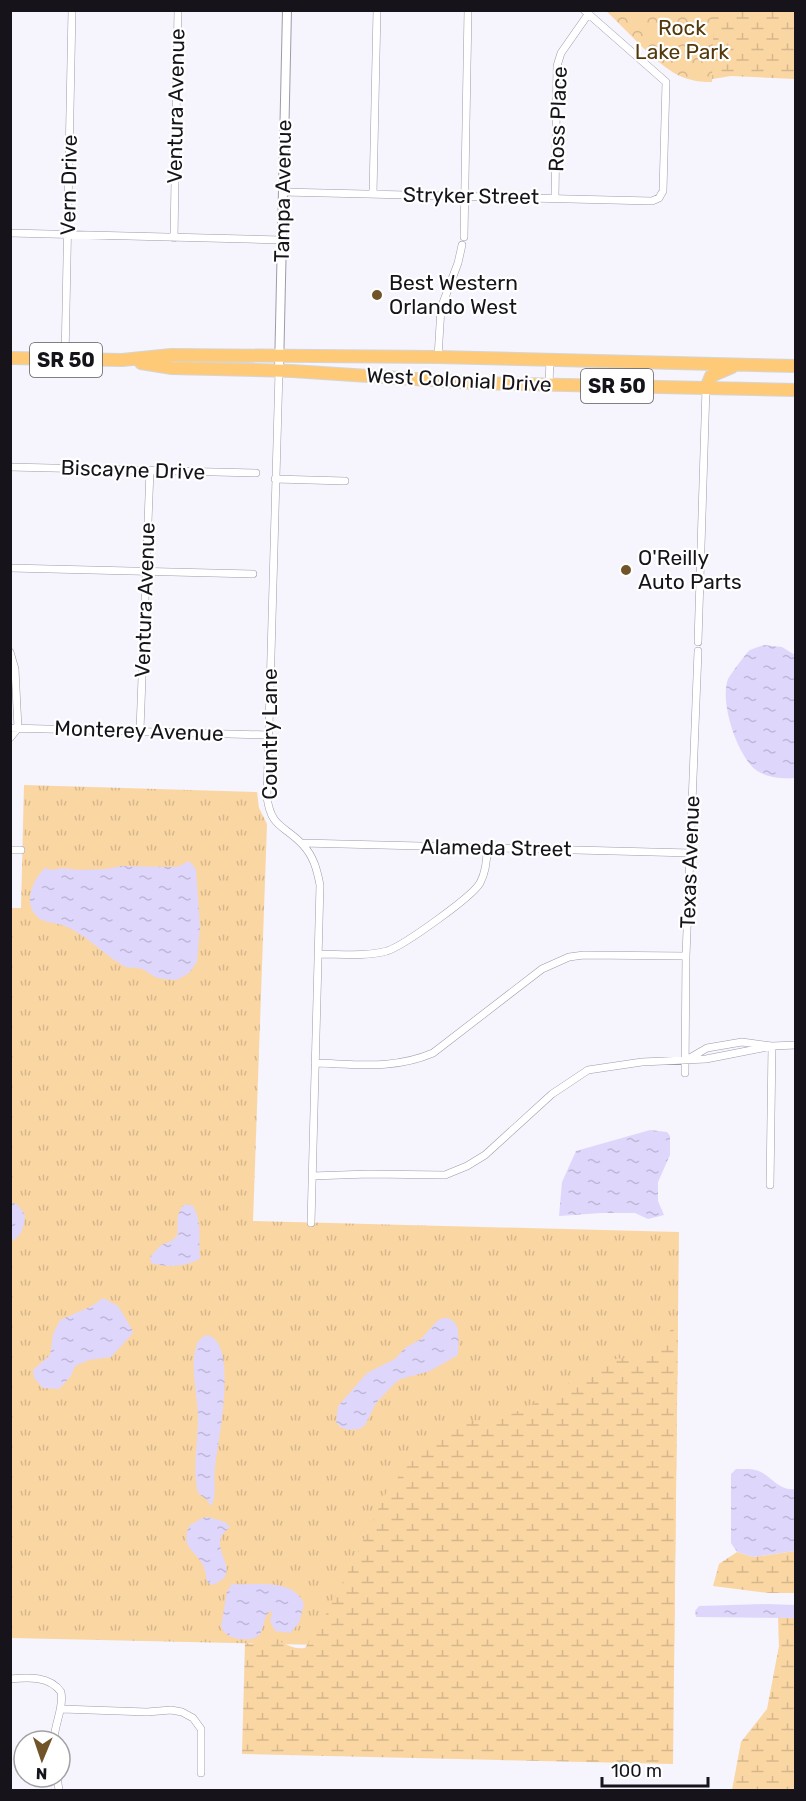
<svg xmlns="http://www.w3.org/2000/svg" width="806" height="1801" viewBox="0 0 806 1801" font-family="Rubik,sans-serif">
<style>
.grass{fill:url(#grass-tufts)}
.wetland{fill:url(#wetland-marsh)}
.park{fill:url(#park-crowns)}
.water{fill:url(#water-ripples)}
.lines{fill:none;stroke-linecap:round;stroke-linejoin:round}
.minor-casing{stroke:#9e9baa;stroke-width:8}
.tertiary-casing{stroke:#9e9baa;stroke-width:10}
.trunk-casing{stroke:#d5d5d6;stroke-width:14}
.minor{stroke:#fff;stroke-width:7}
.tertiary{stroke:#fff;stroke-width:8}
.trunk{stroke:#feca78;stroke-width:12}
.poi-dot{fill:#715528;stroke:#fff;stroke-width:2}
.labels{text-anchor:middle;stroke-width:4.5;stroke-linejoin:round;paint-order:stroke}
.shield{fill:#fff;stroke:#5c5a5f;stroke-width:1.5}
.shield-label{font-size:20px;font-weight:bold;fill:#16141a}
.park-label{font-size:21px;fill:#53380a;stroke:#fff}
.street-label{font-size:21px;fill:#16141a;stroke:#fff}
.poi-label{font-size:21px;fill:#16141a;stroke:#fff;text-anchor:start}
</style>
<defs>
<pattern id="grass-tufts" width="24" height="20" patternUnits="userSpaceOnUse" patternTransform="scale(1.5)"><rect width="24" height="20" fill="#fad6a3"/><path d="M3 7l-1-3M5 7V3M7 7l1-3M15 17l-1-3M17 17v-4M19 17l1-3" fill="none" stroke="#d6b78c"/></pattern>
<pattern id="wetland-marsh" width="20" height="14" patternUnits="userSpaceOnUse" patternTransform="scale(1.5)"><rect width="20" height="14" fill="#fad6a3"/><path d="M1 5h8M5 5V1M11 12h8M15 12V8" fill="none" stroke="#d6b78c"/></pattern>
<pattern id="park-crowns" width="20" height="18" patternUnits="userSpaceOnUse" patternTransform="scale(1.5)"><rect width="20" height="18" fill="#fad6a3"/><path d="M2 6a3 3 0 1 1 6 0M12 15a3 3 0 1 1 6 0" fill="none" stroke="#d6b78c"/></pattern>
<pattern id="water-ripples" width="26" height="14" patternUnits="userSpaceOnUse" patternTransform="scale(1.5)"><rect width="26" height="14" fill="#dfd6fc"/><path d="M2 4q2-2 4 0t4 0M15 11q2-2 4 0t4 0" fill="none" stroke="#bfb7d7"/></pattern>
</defs>
<rect width="100%" height="100%" fill="#f6f4fd"/>
<path class="grass" d="M24 785 257 792 259 808 267 824 253 1221 679 1232 674 1653 11 1638 10 908H21Z"/>
<path class="wetland" d="M647 11H795V79L731 76 706 80Z
M678 1321 673 1764 242 1754 245 1643 252 1644C278 1629 283 1651 305 1648L324 1618 348 1572 387 1491 428 1441 455 1425 468 1421 500 1419 553 1395 570 1382 616 1359 644 1355 666 1336Z
M795 1551V1593H769L713 1586 719 1564 737 1552 753 1557Z
M778 1617 795 1618V1790H732L741 1742 767 1709 779 1646Z"/>
<path class="park" d="M606 11H714L712 82C701 82 691 81 680 76 656 65 626 29 606 11Z"/>
<path class="water" d="M764 645 782 647 795 655V778C784 779 769 778 759 772 738 760 719 702 728 679 731 674 746 653 750 650 754 648 759 647 764 645Z
M189 861 196 869 200 927 197 962 189 973 177 980C171 980 164 979 158 978 151 976 146 969 138 968 133 967 129 969 124 966 104 955 89 937 67 927 56 921 42 925 34 913 24 900 34 878 45 868L53 870 61 868 80 870 107 869 121 866 171 867H177Z
M650 1130 667 1132 670 1136V1155L658 1182V1201L664 1215 648 1219 635 1213H601L559 1216 562 1182 576 1151Z
M11 1202 18 1205 25 1215C24 1226 22 1237 11 1241Z
M186 1204 193 1206C203 1223 198 1241 200 1259 184 1267 168 1268 151 1263L150 1257 161 1245 171 1241 177 1236C179 1223 174 1212 186 1204Z
M103 1298 118 1306 133 1331 132 1334 111 1357 89 1360 75 1366 71 1376 59 1389 43 1388 34 1378 33 1370 50 1355 53 1334 60 1320 92 1306Z
M443 1318C463 1317 458 1341 458 1355L430 1371 401 1379 395 1383 376 1403 365 1425 360 1429 348 1430 340 1427 336 1422 338 1406 367 1373 395 1359 405 1348 421 1339 437 1321Z
M207 1335C240 1341 217 1445 215 1468 213 1481 217 1492 212 1505H210L207 1500 198 1493C192 1469 198 1443 198 1418 198 1397 189 1364 197 1344 199 1339 202 1337 207 1335Z
M736 1469C743 1469 754 1468 761 1472 773 1479 780 1491 795 1489V1551L753 1557 737 1552 731 1543V1474Z
M208 1517 225 1522 230 1527C228 1529 225 1531 223 1534 210 1552 245 1573 212 1585L207 1582C206 1575 205 1568 201 1562 192 1548 181 1547 189 1526L202 1518Z
M232 1584C254 1586 293 1577 304 1604L299 1623 290 1633 275 1631 270 1621 272 1613 270 1611C258 1623 270 1642 240 1639 231 1638 225 1635 221 1627L227 1591Z
M768 1604 795 1605V1618L696 1617 695 1611 699 1606Z"/>
<g class="lines">
<g class="minor-casing">
<path id="minor" d="M283 192 652 201 659 198 663 191 666 82 584 10
M373 194 377 10
M555 198 557 66 561 53 589 13
M10 233 281 240
M464 237 468 10
M174 238 178 10
M438 357 441 308 458 263 462 245
M65 359 72 10
M279 371 267 797C271 829 285 825 303 845 314 857 317 870 320 885L311 1223
M549 385 550 359
M10 467 256 473
M275 479 345 481
M10 568 253 574
M698 642 706 388
M10 652 15 669 18 728 10 738
M10 728 268 735
M140 730 150 470
M302 843 691 853
M10 850H21
M318 954C341 954 364 957 387 951 403 946 472 897 480 883 486 872 487 861 487 848
M688 1059 707 1048 742 1042 772 1046 796 1045
M315 1063C357 1064 393 1070 433 1053L542 969 569 957 584 955 686 956
M685 1073 686 956 698 651
M312 1176 369 1174 445 1175 467 1166 485 1155 552 1094 588 1070 642 1062 706 1059 772 1046
M770 1185 772 1046
M10 1679C28 1677 50 1676 61 1692 64 1709 54 1724 54 1741
M62 1709 147 1712 171 1710 182 1712 193 1718 201 1729V1773
M57 1777 59 1790"/>
</g>
<g class="tertiary-casing">
<path id="tertiary" d="M279 371 287 10"/>
</g>
<g class="trunk-casing">
<path id="trunk" d="M10 358 122 360 171 355 438 357 796 366
M141 363 172 368 292 371 476 383 796 390
M706 388 711 376 732 367"/>
</g>
<use href="#minor" class="minor"/>
<use href="#tertiary" class="tertiary"/>
<use href="#trunk" class="trunk"/>
</g>
<g class="poi-dot">
<circle cx="377" cy="295" r="6"/>
<circle cx="626" cy="570" r="6"/>
</g>
<g class="labels">
<g class="shield">
<rect x="30" y="343" width="72" height="34" rx="4.5"/>
<rect x="581" y="369" width="72" height="34" rx="4.5"/>
</g>
<g class="shield-label">
<text x="66" y="367">SR 50</text>
<text x="617" y="393">SR 50</text>
</g>
<g class="park-label">
<text x="682" y="35">Rock<tspan x="682" dy="24">Lake Park</tspan></text>
</g>
<g class="street-label">
<text transform="translate(176 106) rotate(-89)" y="7">Ventura Avenue</text>
<text transform="translate(558 119) rotate(-88)" y="7">Ross Place</text>
<text transform="translate(69 185) rotate(-89)" y="7">Vern Drive</text>
<text transform="translate(283 191) rotate(-89)" y="7">Tampa Avenue</text>
<text transform="translate(471 196) rotate(1)" y="7">Stryker Street</text>
<text transform="translate(459 380) rotate(3)" y="7">West Colonial Drive</text>
<text transform="translate(133 470) rotate(2)" y="7">Biscayne Drive</text>
<text transform="translate(145 600) rotate(-88)" y="7">Ventura Avenue</text>
<text transform="translate(139 731) rotate(2)" y="7">Monterey Avenue</text>
<text transform="translate(270 734) rotate(-90)" y="7">Country Lane</text>
<text transform="translate(496 848) rotate(1)" y="7">Alameda Street</text>
<text transform="translate(690 862) rotate(-88)" y="7">Texas Avenue</text>
</g>
<g class="poi-label">
<text x="389" y="290">Best Western<tspan x="389" dy="24">Orlando West</tspan></text>
<text x="638" y="565">O'Reilly<tspan x="638" dy="24">Auto Parts</tspan></text>
</g>
</g>
<rect width="806" height="1801" fill="none" stroke="#16141a" stroke-width="24"/>
<g transform="translate(42 1759) rotate(182)"><circle r="28" fill="#ffffff" stroke="#a2a1a3" stroke-width="1.5"/>
<path d="M0-4.5L10 22L0 15L-10 22Z" fill="#715528"/>
<text y="-9" font-size="16" font-weight="bold" text-anchor="middle" fill="#16141a">N</text>
</g>
<path d="M602 1777v9h106v-9" fill="none" stroke="#16141a" stroke-width="3"/>
<text x="611" y="1777" font-size="18" fill="#16141a" stroke="#ffffff" stroke-width="4.5" paint-order="stroke">100 m</text>
</svg>
